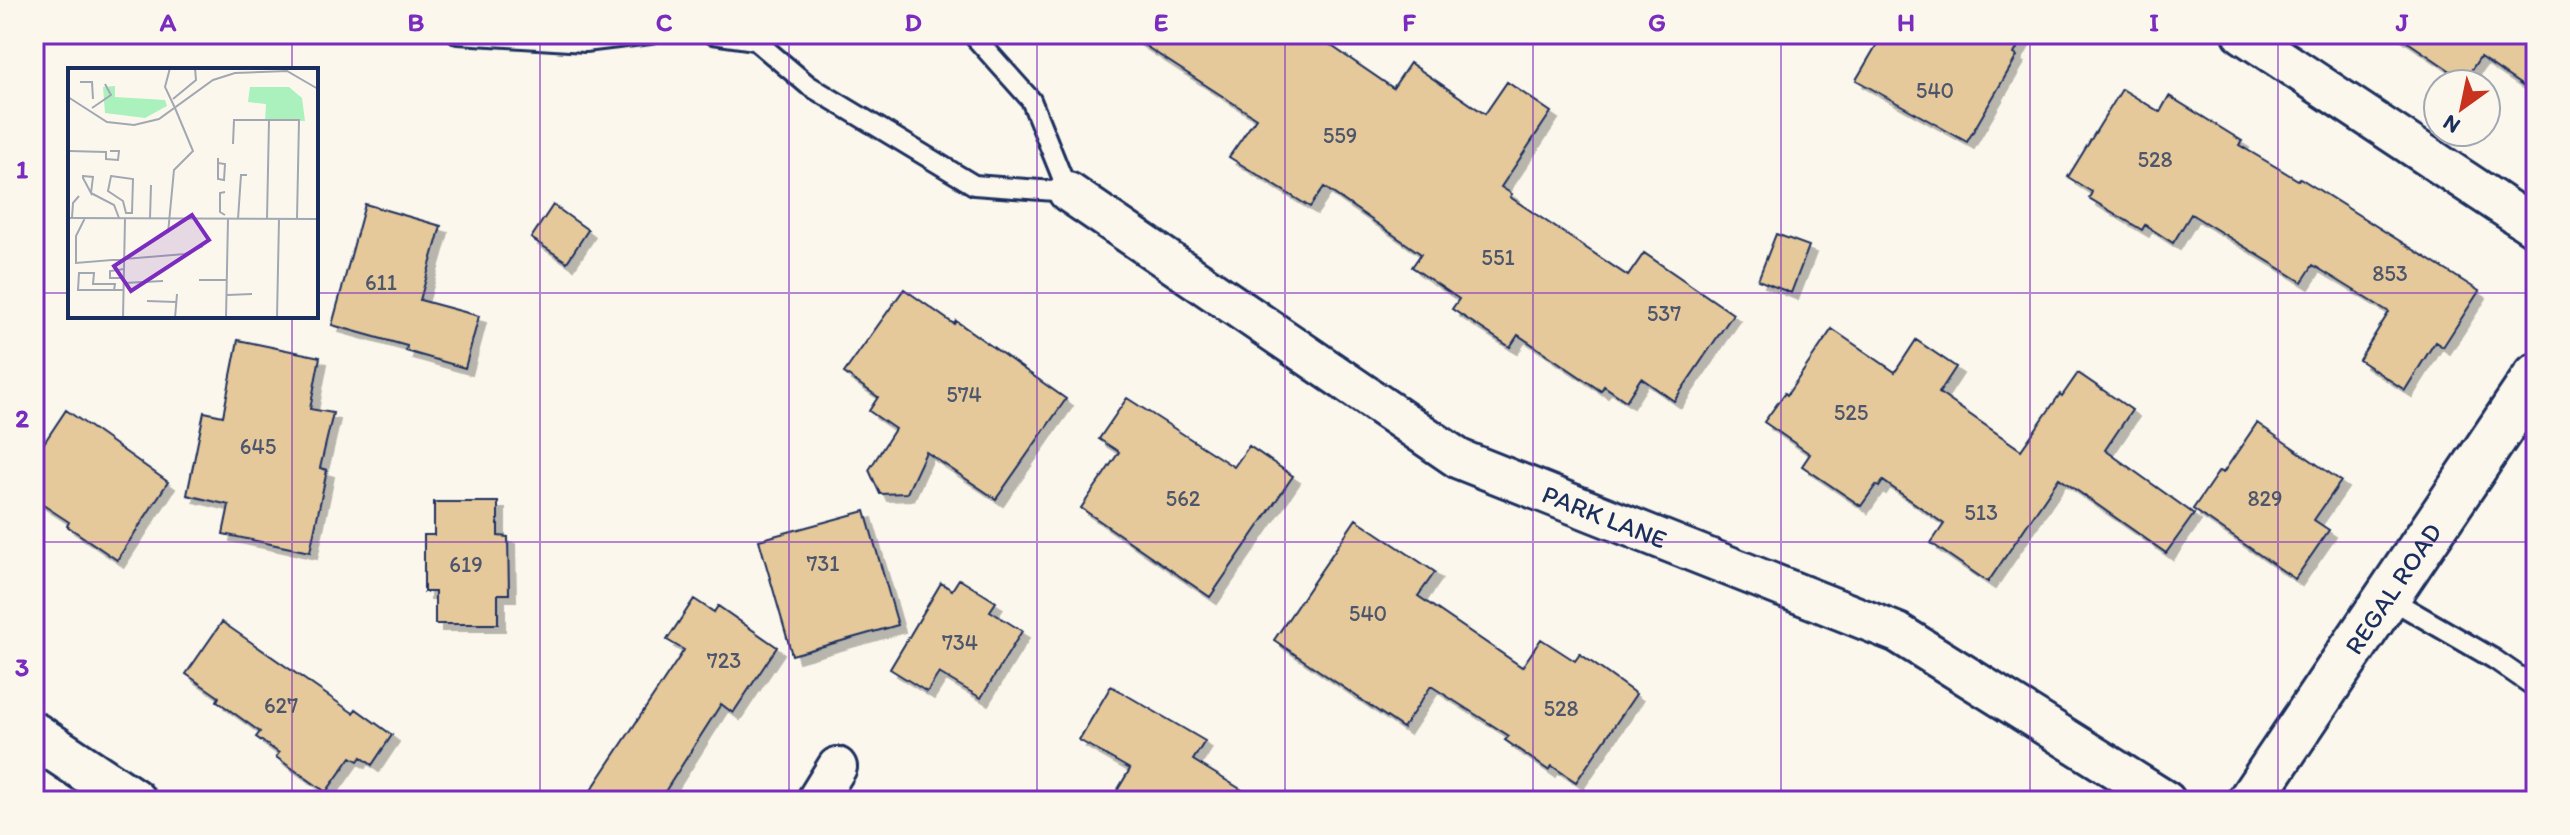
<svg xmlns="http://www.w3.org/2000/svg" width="2570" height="835" viewBox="0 0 2570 835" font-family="Itim,sans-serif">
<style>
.building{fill:#e6c99a;stroke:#1b2f5e;stroke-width:2;filter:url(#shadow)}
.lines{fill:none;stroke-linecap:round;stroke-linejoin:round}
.service-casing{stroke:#1b2f5e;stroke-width:24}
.minor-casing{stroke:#1b2f5e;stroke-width:44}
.tertiary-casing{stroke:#1b2f5e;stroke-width:50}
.service{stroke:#fbf7ec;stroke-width:18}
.minor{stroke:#fbf7ec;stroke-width:38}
.tertiary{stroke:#fbf7ec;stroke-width:44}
.grid{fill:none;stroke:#7b2cbf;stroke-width:2;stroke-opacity:0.55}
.labels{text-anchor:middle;stroke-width:6;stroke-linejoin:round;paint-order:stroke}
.number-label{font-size:22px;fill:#4e566d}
.street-label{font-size:26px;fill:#1b2f5e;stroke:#fbf7ec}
.inset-road{fill:none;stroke:#a1a7b3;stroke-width:2}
.view{fill:#7b2cbf;fill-opacity:0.15;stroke:#7b2cbf;stroke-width:4}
.inset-edge{fill:none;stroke:#1b2f5e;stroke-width:4}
.neatline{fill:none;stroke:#7b2cbf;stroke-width:3}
.grid-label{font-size:26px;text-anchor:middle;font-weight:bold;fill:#7b2cbf}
</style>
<defs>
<filter id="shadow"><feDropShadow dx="7" dy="7" stdDeviation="0" flood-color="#0004"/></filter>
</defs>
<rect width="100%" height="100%" fill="#fbf7ec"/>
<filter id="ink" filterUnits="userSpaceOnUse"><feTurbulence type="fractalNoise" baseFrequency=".0125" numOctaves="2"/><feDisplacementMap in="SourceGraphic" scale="16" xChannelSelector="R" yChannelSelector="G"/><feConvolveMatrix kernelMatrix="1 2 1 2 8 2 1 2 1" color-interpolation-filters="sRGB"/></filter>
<g filter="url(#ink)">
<path class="building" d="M1127 34H1314L1393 88 1410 63 1485 114 1507 82 1551 112 1501 187 1512 194 1510 197 1628 276 1644 253 1733 314 1674 401 1641 378 1626 401 1604 386 1601 391 1518 335 1510 347 1452 309 1459 299 1412 267 1421 254 1324 187 1310 207 1229 157 1256 118Z
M1883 34H2025L2014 54 2017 56 1967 142 1856 80Z
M2396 34H2536V95L2480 57 2466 78 2459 74 2458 76Z
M2122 89 2160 112 2169 96 2242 141 2239 145 2298 180 2300 178 2479 291 2443 347 2435 342 2405 390 2359 360 2389 312 2313 265 2302 282 2191 214 2173 243 2145 225 2142 230 2089 198 2092 192 2068 177Z
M365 204 441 226 420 300 479 316 465 368 406 351 407 346 332 325Z
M553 205 588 230 567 262 531 238Z
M1776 234 1809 246 1791 293 1758 280Z
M904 289 954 324 956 321 1066 399 996 499 926 452 907 493 880 494 869 470 895 429 869 411 878 397 844 373Z
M1832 329 1895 372 1916 340 1956 367 1939 393 2021 450 2060 394 2062 396 2078 373 2132 410 2105 450 2194 514 2166 553 2059 478 1988 582 1931 543 1944 524 1883 481 1879 487 1876 485 1861 506 1802 466 1810 454 1764 422 1785 393 1787 395Z
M238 340 320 357 310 409 333 413 320 468 327 470 310 552 223 534 229 505 187 495 204 412 223 416Z
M1127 398 1234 467 1249 446 1293 476 1210 597 1081 508 1119 452 1099 439Z
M66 410 168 482 117 560 67 526 69 522 34 499V458Z
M2257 423 2341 481 2314 520 2329 530 2295 579 2193 509 2219 471 2223 473Z
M434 502H498V536L508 537 509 594H498V624H435V592H424V535H434Z
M865 511 898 625 792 655 759 540Z
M1356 519 1435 572 1418 596 1522 667 1541 639 1575 661 1580 654 1636 694 1576 782 1552 766 1548 770 1505 740 1509 736 1431 686 1403 728 1274 640Z
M959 579 996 602 990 611 1022 631 981 698 939 673 927 692 890 669 941 583 952 590Z
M694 599 714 612 718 606 777 647 733 713 721 704 659 801H584L684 650 667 640Z
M222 622 353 713 356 709 392 735 372 765 361 757 358 761 351 757 326 792 276 757 279 753 256 737 260 732 217 701 219 697 186 674Z
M1111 686 1205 741 1193 760 1260 801H1111L1130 769 1079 740Z"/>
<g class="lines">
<g class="service-casing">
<path id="service" d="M458 34 585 42 650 34
M713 34 755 40 808 85 974 185 1068 192 1031 100 972 34
M2387 597 2494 659 2536 688"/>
</g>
<g class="minor-casing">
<g id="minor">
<path d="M2243 34 2536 228"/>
<path id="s1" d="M1068 192 1459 459 1898 633 2166 801"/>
<path d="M816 801 837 767"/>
</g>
</g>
<g class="tertiary-casing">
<g id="tertiary">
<path d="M34 735 133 801"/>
<path id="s2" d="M2250 801 2536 376"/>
</g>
</g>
<use href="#service" class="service"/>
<use href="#minor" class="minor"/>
<use href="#tertiary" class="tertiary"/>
</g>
</g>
<path class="grid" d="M292 34V70M540 34V801M789 34V801M1037 34V801M1285 34V801M1533 34V801M1781 34V801M2030 34V801M2278 34V801M34 293H70M316 293H2536M292 316V801M34 542H2536"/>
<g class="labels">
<g class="number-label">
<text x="1935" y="98">540</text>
<text x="1340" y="143">559</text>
<text x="2155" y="167">528</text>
<text x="1498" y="265">551</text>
<text x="2390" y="281">853</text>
<text x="381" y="290">611</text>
<text x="1664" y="321">537</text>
<text x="964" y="402">574</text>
<text x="1851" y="420">525</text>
<text x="258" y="454">645</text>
<text x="1183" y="506">562</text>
<text x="2265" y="506">829</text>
<text x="1981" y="520">513</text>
<text x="823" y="571">731</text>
<text x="466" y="572">619</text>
<text x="1368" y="621">540</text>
<text x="960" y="650">734</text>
<text x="724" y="668">723</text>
<text x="281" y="713">627</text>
<text x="1561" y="716">528</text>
</g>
<g class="street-label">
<text dy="9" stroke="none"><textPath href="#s1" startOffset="630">PARK LANE</textPath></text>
<text dy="9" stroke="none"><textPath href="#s2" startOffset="256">REGAL ROAD</textPath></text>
</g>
</g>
<g transform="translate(68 68)">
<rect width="250" height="250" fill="#fbf7ec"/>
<path d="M47 18V29L97 32 99 38 77 50 37 45 35 19ZM182 19H221L234 30 237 53 197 52 198 36 180 34Z" fill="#abf1bd"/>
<path class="inset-road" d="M102 0 97 19 107 40M12 14H24L25 31M0 29 39 54 66 57 91 51 145 12 167 5 219 3 250 21M105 31 128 12 127 0M24 40 43 27 37 16M165 76 166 52H231L229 151M1 83 38 84V91L50 92 51 83H42M150 95 157 96 156 112 150 111V90M15 108 25 109 23 125 15 110ZM43 108 65 111 64 145H58L55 133 40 123ZM157 124 152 125V144L157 147M23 125 46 137 51 150M0 150 250 151M4 150 5 135 11 128M17 150 8 168V195L117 186 135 178M82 150 83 117M170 151 173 107H179M199 151 201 52M100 165 106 102 125 83 107 40M56 210H42V203L56 201M131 212H159M56 215 95 213M46 222 47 216H25L26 205H11L10 222H56M159 227 184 226M79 233 108 234M55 250 57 151M107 250 109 226M158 250 160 151M209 250 211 151"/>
<path class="view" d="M124 147 141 172 63 223 46 198Z"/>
<rect width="250" height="250" class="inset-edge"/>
</g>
<rect width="2570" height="835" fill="none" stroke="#fbf7ec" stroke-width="88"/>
<g transform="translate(2462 108) rotate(213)"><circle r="38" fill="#fbf7ec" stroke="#a1a7b3" stroke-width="2"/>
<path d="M0-6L14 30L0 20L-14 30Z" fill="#c8321e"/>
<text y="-12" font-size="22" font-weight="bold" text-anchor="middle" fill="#1b2f5e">N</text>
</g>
<rect x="44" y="44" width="2482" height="747" class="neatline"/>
<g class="grid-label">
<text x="168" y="31">A</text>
<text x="416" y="31">B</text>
<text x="664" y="31">C</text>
<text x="913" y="31">D</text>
<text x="1161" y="31">E</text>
<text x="1409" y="31">F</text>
<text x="1657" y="31">G</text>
<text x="1906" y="31">H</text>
<text x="2154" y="31">I</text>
<text x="2402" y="31">J</text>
<text x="22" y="178">1</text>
<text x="22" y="427">2</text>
<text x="22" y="676">3</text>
</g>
</svg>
